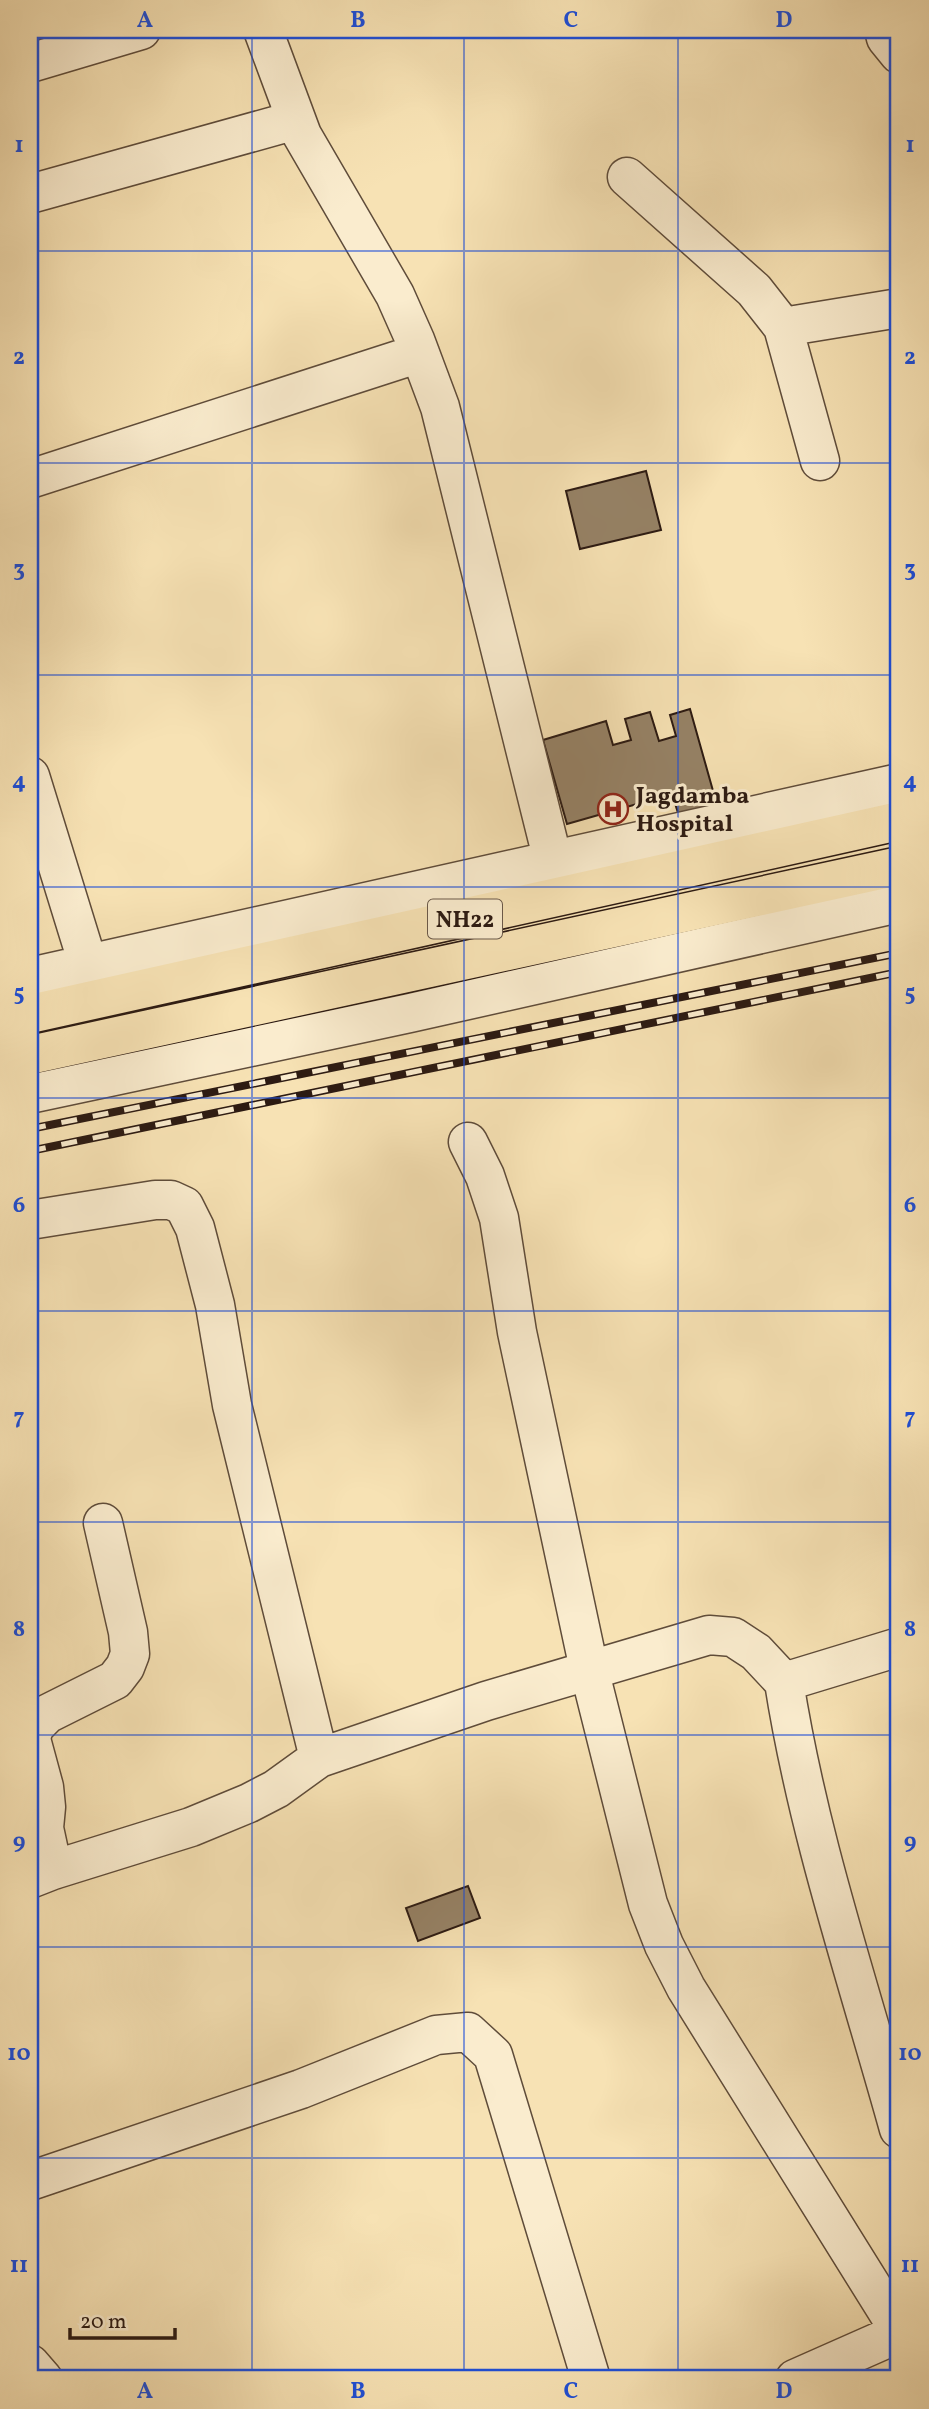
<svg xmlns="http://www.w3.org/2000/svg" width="929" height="2409" viewBox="0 0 929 2409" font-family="Vollkorn,serif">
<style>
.building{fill:#968266;stroke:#2c1a12;stroke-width:2}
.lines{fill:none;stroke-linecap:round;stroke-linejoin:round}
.minor-casing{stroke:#5f4c3a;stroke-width:41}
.highway-casing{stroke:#2c1a12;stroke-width:41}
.minor{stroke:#faecce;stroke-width:38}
.highway{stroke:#f7e2b4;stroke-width:38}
.rail-casing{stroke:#2c1a12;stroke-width:8}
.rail{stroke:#faecce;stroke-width:5;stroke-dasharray:16;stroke-linecap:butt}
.grid{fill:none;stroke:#1d4ed8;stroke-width:2;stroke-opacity:0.55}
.labels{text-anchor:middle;stroke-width:6;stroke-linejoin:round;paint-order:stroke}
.shield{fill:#faecce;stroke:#6a594a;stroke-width:2}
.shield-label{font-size:23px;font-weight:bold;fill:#2c1a12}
.poi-label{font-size:24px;font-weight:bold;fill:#2c1a12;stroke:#faecce;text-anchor:start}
.neatline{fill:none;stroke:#1d4ed8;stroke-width:2.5}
.grid-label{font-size:23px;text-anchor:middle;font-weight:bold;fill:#1d4ed8}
</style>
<rect width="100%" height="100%" fill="#f7e2b4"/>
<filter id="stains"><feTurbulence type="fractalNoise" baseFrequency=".00286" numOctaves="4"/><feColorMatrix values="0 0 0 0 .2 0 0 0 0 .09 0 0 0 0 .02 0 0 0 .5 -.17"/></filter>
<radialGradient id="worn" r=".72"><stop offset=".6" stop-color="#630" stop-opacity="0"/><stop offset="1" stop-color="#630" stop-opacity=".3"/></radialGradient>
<path class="building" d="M646 471 661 530 580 549 566 491Z
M690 709 717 805 679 816 672 794 567 824 543 740 606 721 613 745 631 740 625 719 650 712 659 741 676 736 670 715Z
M468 1886 480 1918 418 1941 406 1908Z"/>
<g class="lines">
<g class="minor-casing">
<path id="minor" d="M263 30 302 135 395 295 415 340 440 407 553 861
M884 30 886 38 899 54
M30 63 141 30
M627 177 754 290 783 327 820 461
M30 194 296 120
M783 327 899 308
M30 479 420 353
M30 776 88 964
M30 977 899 783
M30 1094 410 1013 899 903
M468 1142 485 1176 499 1218 517 1332 589 1669 648 1904 664 1945 686 1988 899 2330
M30 1220 155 1200H171L184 1206 195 1228 215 1305 232 1405 319 1758
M784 1682C808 1835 858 1981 899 2129
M53 1870 44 1828 46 1807 44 1787 31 1739 34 1727 47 1714 115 1680 125 1667 130 1654 128 1632 103 1523
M30 1879 53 1870 191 1827 249 1803 276 1789 319 1758 486 1701 709 1635 733 1637 756 1652 784 1682 899 1647
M30 2181 301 2089 436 2035 468 2032 493 2055 591 2379
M30 2364 43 2379
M795 2379 899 2333"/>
</g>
<g class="highway-casing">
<path id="highway" d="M30 1014 899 821
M30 1055 899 866"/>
</g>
<use href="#minor" class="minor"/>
<use href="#highway" class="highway"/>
<g class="rail-casing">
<path id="rail" d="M30 1129 899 953
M30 1151 899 972"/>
</g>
<use href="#rail" class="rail"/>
</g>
<path class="grid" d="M252 30V2379M464 30V2379M678 30V2379M30 251H899M30 463H899M30 675H899M30 887H899M30 1098H899M30 1311H899M30 1522H899M30 1735H899M30 1947H899M30 2158H899"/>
<defs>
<g id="hospital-ring" transform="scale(1.575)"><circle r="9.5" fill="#faecce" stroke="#8f2418" stroke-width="1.5"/><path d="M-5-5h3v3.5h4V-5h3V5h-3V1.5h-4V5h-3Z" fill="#8f2418"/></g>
</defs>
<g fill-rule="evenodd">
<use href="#hospital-ring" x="613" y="809"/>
</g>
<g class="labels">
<rect class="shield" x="428" y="899.5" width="74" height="39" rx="5"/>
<g class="shield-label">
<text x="465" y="927">NH22</text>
</g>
<g class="poi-label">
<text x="636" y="803">Jagdamba<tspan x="636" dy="28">Hospital</tspan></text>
</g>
</g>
<rect width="929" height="2409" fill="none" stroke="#f7e2b4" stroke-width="77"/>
<path d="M70 2328v10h105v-10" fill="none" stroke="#2c1a12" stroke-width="3.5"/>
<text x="80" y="2328" font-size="21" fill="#2c1a12" stroke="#faecce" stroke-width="5" paint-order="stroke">20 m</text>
<rect x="38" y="38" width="852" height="2332" class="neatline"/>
<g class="grid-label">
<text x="145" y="27">A</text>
<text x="358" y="27">B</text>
<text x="571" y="27">C</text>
<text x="784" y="27">D</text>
<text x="19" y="152">1</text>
<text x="910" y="152">1</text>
<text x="19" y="364">2</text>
<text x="910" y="364">2</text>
<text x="19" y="576">3</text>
<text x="910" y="576">3</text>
<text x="19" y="788">4</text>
<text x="910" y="788">4</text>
<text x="19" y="1000">5</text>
<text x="910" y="1000">5</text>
<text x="19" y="1212">6</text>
<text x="910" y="1212">6</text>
<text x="19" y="1424">7</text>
<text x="910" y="1424">7</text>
<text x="19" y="1636">8</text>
<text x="910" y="1636">8</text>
<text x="19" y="1848">9</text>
<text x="910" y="1848">9</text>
<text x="19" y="2060">10</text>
<text x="910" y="2060">10</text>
<text x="19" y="2272">11</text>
<text x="910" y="2272">11</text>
<text x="145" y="2398">A</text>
<text x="358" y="2398">B</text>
<text x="571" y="2398">C</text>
<text x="784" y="2398">D</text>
</g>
<rect width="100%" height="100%" filter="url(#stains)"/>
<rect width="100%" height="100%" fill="url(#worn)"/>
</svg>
